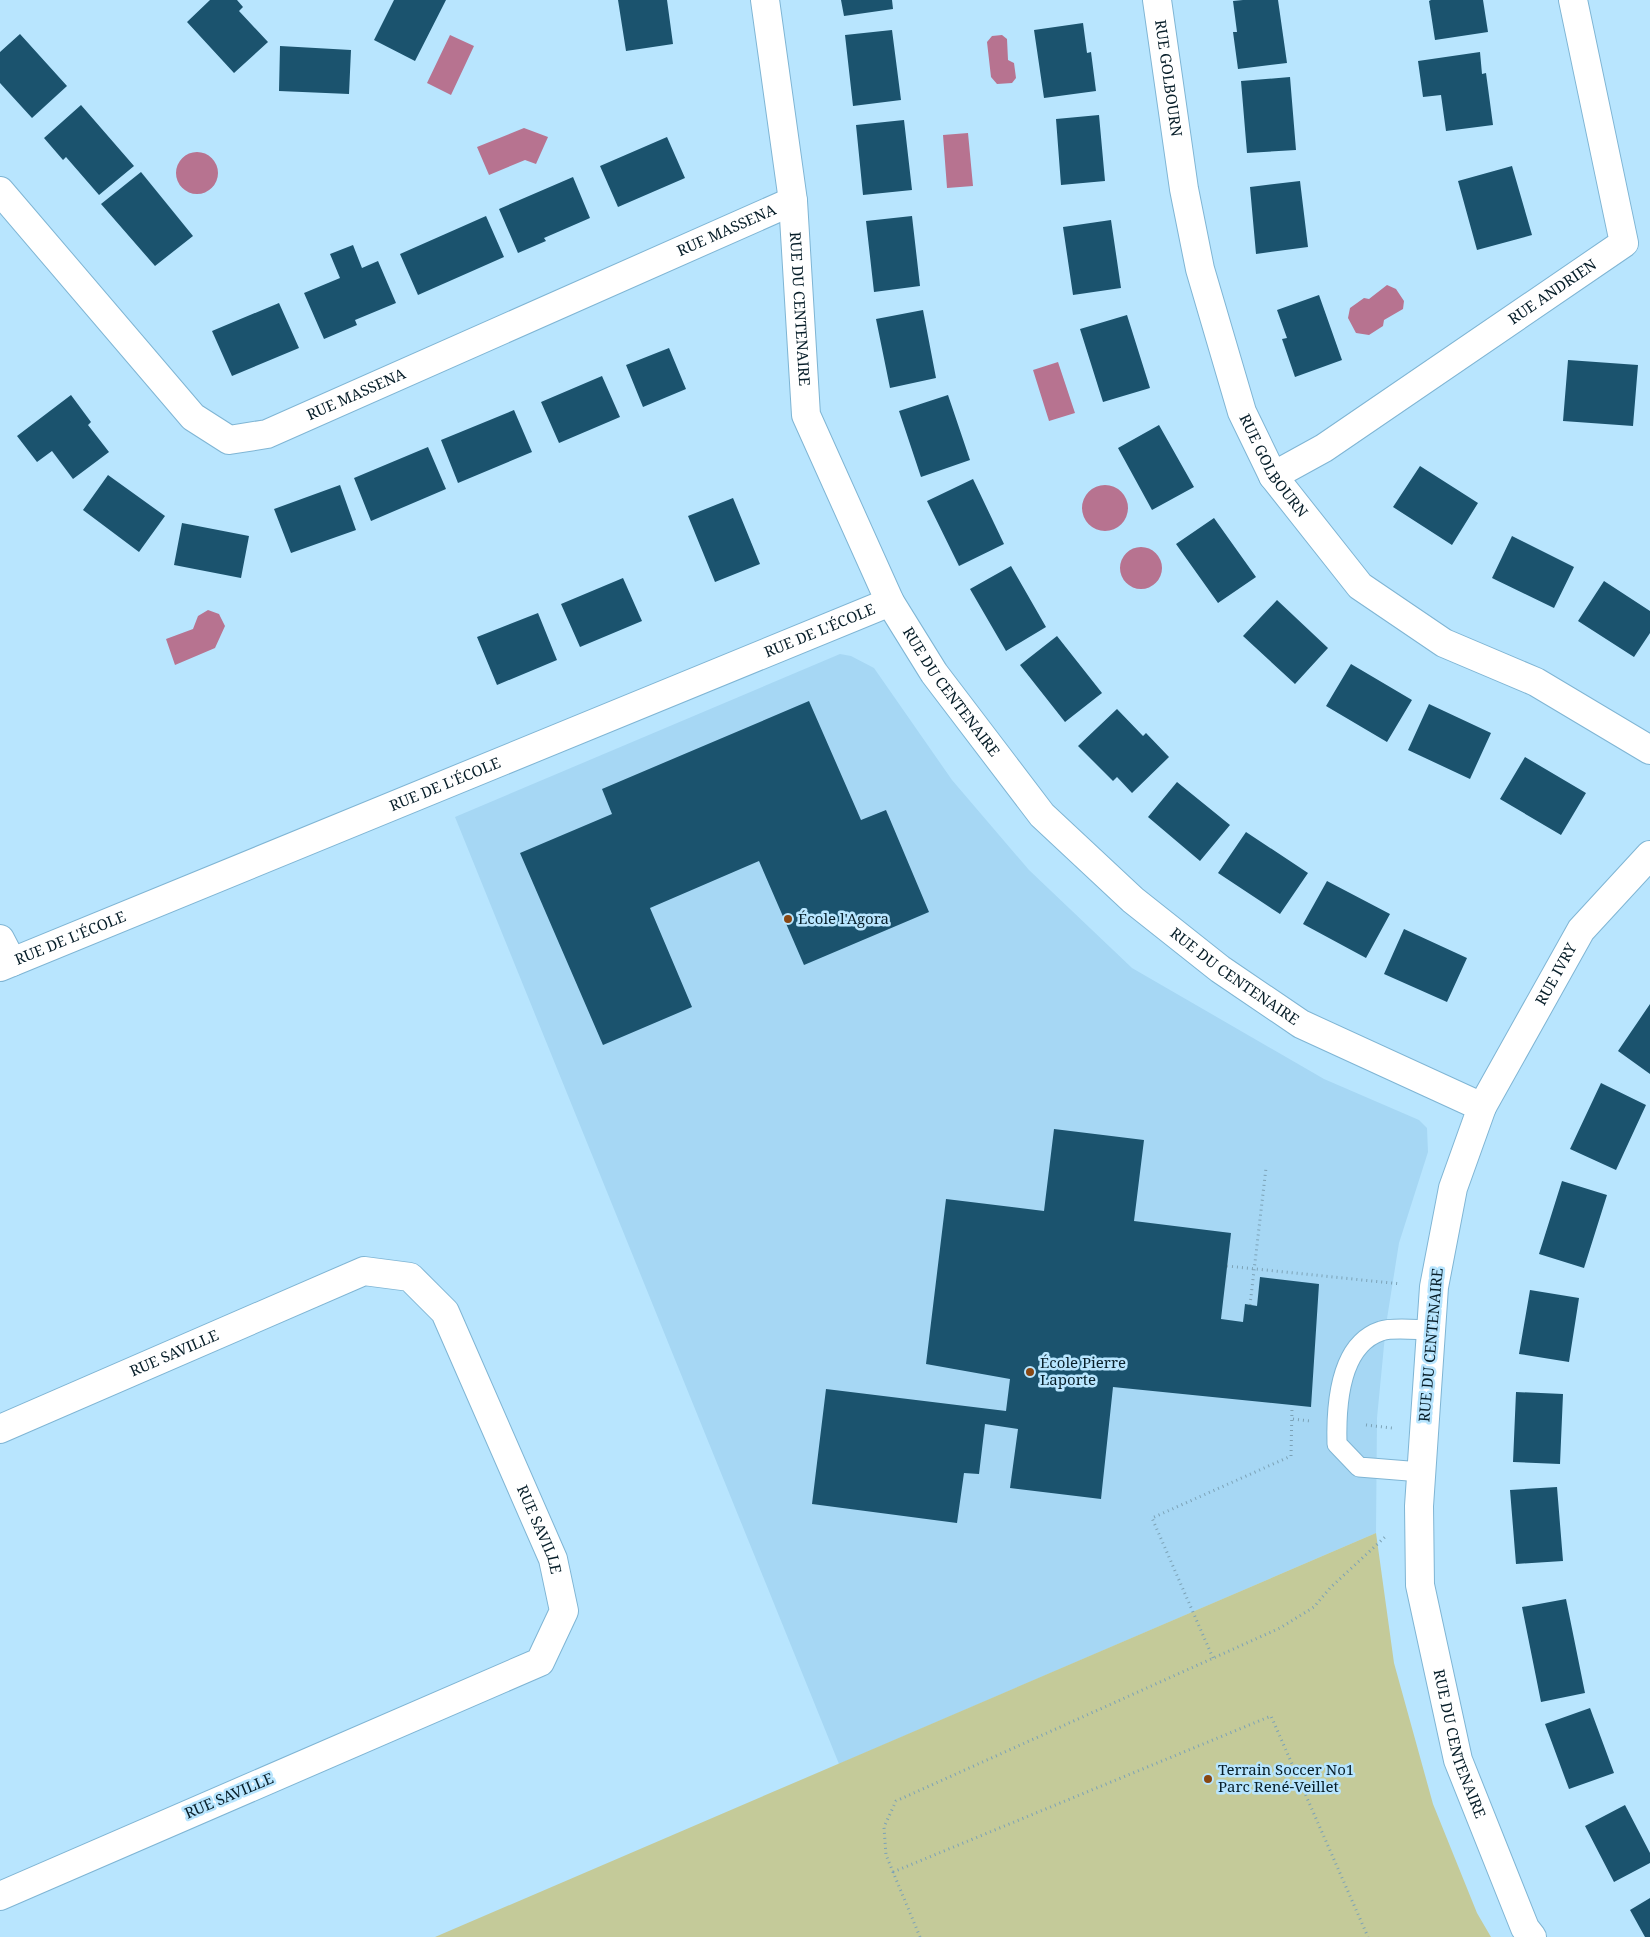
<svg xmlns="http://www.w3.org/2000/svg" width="1650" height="1937" viewBox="0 0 1650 1937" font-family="'Noto Serif',serif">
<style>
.built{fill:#a6d7f4}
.green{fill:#c4ca99}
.water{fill:#b77390}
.building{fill:#1b536e}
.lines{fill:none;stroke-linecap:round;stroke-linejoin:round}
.lane-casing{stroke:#7fb5d4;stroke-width:21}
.street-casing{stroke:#7fb5d4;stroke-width:30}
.path{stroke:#7ca2b6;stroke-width:3;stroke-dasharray:1 4;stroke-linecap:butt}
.lane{stroke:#fff;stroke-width:19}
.street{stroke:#fff;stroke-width:28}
.poi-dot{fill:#884713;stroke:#b8e5fe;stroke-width:2}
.labels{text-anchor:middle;stroke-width:5;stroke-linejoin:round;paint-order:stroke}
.street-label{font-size:15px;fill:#071e29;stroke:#b8e5fe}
.poi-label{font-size:15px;fill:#071e29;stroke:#b8e5fe;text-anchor:start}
</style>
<rect width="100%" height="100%" fill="#b8e5fe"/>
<path class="built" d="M840 654 851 656 874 668 952 780 1029 870 1132 968 1324 1079 1419 1120 1427 1128 1428 1152 1399 1243 1386 1325 1377 1418 1376 1533 839 1764 455 817Z"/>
<path class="green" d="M1376 1533 1394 1663 1433 1804 1477 1913 1491 1937H435Z"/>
<path class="water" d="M450 35 474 46 451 95 427 83Z
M1002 35 1007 39 1008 60 1014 63 1016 78 1012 83 997 84 991 77 987 42 992 36Z
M524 128 548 137 536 164 525 160 489 175 477 147Z
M968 133 973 186 947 188 943 135Z
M176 173a21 21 0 1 1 42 0a21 21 0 1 1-42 0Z
M1387 285 1396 289 1404 301 1403 309 1384 320 1383 326 1369 335 1356 333 1348 318 1350 308 1364 298 1369 299Z
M1058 362 1075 413 1049 421 1033 370Z
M1082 508a23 23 0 1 1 46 0a23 23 0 1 1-46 0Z
M1120 568a21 21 0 1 1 42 0a21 21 0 1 1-42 0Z
M208 610 219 614 225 626 215 648 175 665 166 639 193 629 198 616Z"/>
<path class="building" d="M210 0H237L243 7 239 11 268 42 234 73 187 22Z
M394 0H446L415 61 374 40Z
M618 0H667L673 44 626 51Z
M841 0H892L893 9 844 16Z
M1243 0H1278L1287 63 1238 69 1233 32H1237L1233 1Z
M1431 0H1483L1488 32 1435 40 1429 1Z
M1083 23 1087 53 1091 52 1096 91 1044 98 1034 30Z
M892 30 901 100 853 106 845 35Z
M20 34 67 86 32 118 0 83V52Z
M280 46 351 50 349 94 279 91Z
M1480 52 1482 74 1486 73 1493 125 1446 131 1441 95 1423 97 1418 61Z
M1290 77 1296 150 1247 153 1241 81Z
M81 105 134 166 99 195 66 157 63 160 44 138Z
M1099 115 1105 181 1061 185 1056 119Z
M904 120 912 190 863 195 856 125Z
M667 137 685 178 618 207 600 166Z
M1512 166 1532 235 1477 250 1458 181Z
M141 172 193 236 155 266 101 204Z
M573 177 590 218 544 238 546 241 518 253 499 209Z
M1300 181 1308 247 1256 254 1250 187Z
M486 216 504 257 418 295 400 254Z
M912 216 920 286 874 292 866 221Z
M1111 220 1121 288 1073 295 1063 227Z
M353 245 362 268 378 261 396 303 355 320 357 325 324 339 304 293 340 278 330 254Z
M1319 295 1342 360 1295 377 1282 339 1287 338 1277 310Z
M279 303 299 348 232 376 212 331Z
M923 310 936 378 890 388 876 319Z
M1127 315 1150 388 1103 402 1080 329Z
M669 348 686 389 643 407 626 365Z
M1568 360 1638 365 1633 426 1563 421Z
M602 376 620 417 559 443 541 402Z
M71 395 91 422 88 425 109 452 73 479 52 451 37 462 17 436Z
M948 395 970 460 921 477 899 411Z
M514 410 532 452 458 483 441 440Z
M1159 425 1194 487 1152 510 1118 448Z
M428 447 446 489 371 521 354 478Z
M1420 466 1478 503 1452 545 1393 507Z
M108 475 165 516 139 552 83 510Z
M973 479 1004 544 959 566 927 501Z
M340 485 356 530 291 553 274 509Z
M733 498 760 564 715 582 688 516Z
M1214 518 1256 577 1218 603 1176 544Z
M182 523 249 536 241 578 174 565Z
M1512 536 1574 567 1554 608 1492 578Z
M1011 566 1046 627 1006 651 970 589Z
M623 578 642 621 580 647 561 604Z
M1604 581 1650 611V633L1634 657 1578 621Z
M1277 600 1328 648 1295 684 1243 636Z
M538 613 557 660 497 685 477 637Z
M1057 636 1102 693 1065 722 1020 665Z
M1351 664 1412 700 1387 742 1326 706Z
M809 701 861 820 886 810 929 912 804 965 759 861 650 908 692 1007 603 1045 520 853 612 814 602 789Z
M1429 704 1491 733 1470 779 1408 750Z
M1117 709 1143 736 1146 733 1169 757 1132 793 1117 777 1113 781 1078 746Z
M1525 757 1586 793 1561 835 1500 799Z
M1177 782 1230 825 1200 861 1148 817Z
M1246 832 1308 873 1280 914 1218 873Z
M1327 881 1390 914 1366 958 1303 924Z
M1404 929 1467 958 1447 1002 1384 974Z
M1650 1004V1074L1618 1051Z
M1601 1083 1646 1105 1616 1170 1570 1149Z
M1054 1129 1144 1140 1134 1221 1231 1233 1221 1319 1243 1322 1245 1304 1257 1306 1260 1277 1319 1284 1311 1407 1113 1387 1101 1499 1010 1488 1018 1429 985 1424 979 1474 964 1473 957 1523 812 1504 826 1389 1006 1411 1010 1379 926 1364 946 1199 1044 1211Z
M1562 1181 1607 1195 1584 1268 1539 1254Z
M1530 1290 1579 1298 1569 1362 1519 1354Z
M1516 1392 1563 1394 1560 1464 1513 1462Z
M1557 1487 1563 1561 1516 1564 1510 1490Z
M1566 1599 1585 1693 1541 1702 1522 1607Z
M1590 1708 1614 1773 1569 1789 1545 1724Z
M1625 1805 1650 1853V1863L1614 1882 1585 1826Z
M1650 1898V1937H1645L1630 1910Z"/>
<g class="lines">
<g class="lane-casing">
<path id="lane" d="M1421 1472 1359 1467 1337 1444C1336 1407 1339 1345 1381 1331 1392 1327 1418 1330 1431 1330"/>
</g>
<g class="street-casing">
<g id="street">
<path id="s1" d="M765 0 793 201 806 415 890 602 934 673 1042 815 1133 900 1220 969 1301 1024 1482 1107 1453 1188 1434 1287 1419 1506 1420 1585 1458 1760 1525 1928 1532 1937"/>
<path id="s2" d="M1157 0 1184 189 1200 269 1242 412 1273 476 1360 586 1444 643 1536 682 1650 750"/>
<path id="s3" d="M0 191 193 417 229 440 267 434 793 201"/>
<path id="s4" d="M1273 476 1324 448 1624 243 1573 0"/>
<path d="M0 939 12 962"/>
<path id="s5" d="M0 967 890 602"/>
<path id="s6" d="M1482 1107 1581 930 1650 855"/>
<path id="s7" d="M0 1429 364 1271 410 1277 445 1312 553 1559 564 1611 540 1662 0 1896"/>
</g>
</g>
<path class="path" d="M1227 1266 1401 1284
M1250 1305 1266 1168
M1293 1419 1310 1421
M1366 1425 1392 1428
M1213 1658 1152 1518 1291 1456 1292 1406
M893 1872 1271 1716 1368 1937
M920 1937 886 1855 884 1827 896 1801 1280 1628 1314 1607 1330 1588 1385 1537"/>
<use href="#lane" class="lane"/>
<use href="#street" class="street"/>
</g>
<g class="poi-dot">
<circle cx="788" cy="919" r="5"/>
<circle cx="1030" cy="1372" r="5"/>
<circle cx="1208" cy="1779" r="5"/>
</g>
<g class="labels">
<g class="street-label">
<text dy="5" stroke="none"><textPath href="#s2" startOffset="79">RUE GOLBOURN</textPath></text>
<text dy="5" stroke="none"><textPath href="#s3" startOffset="881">RUE MASSENA</textPath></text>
<text dy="5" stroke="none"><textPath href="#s4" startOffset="335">RUE ANDRIEN</textPath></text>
<text dy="5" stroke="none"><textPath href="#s1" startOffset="311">RUE DU CENTENAIRE</textPath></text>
<text dy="5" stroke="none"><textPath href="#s3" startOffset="476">RUE MASSENA</textPath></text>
<text dy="5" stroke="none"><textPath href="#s2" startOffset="484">RUE GOLBOURN</textPath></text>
<text dy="5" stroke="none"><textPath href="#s5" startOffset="886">RUE DE L'ÉCOLE</textPath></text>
<text dy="5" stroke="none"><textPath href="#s1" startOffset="731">RUE DU CENTENAIRE</textPath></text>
<text dy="5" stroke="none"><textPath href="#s5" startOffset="481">RUE DE L'ÉCOLE</textPath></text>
<text dy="5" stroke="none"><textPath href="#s5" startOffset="76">RUE DE L'ÉCOLE</textPath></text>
<text dy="5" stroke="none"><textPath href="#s6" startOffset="152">RUE IVRY</textPath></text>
<text dy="5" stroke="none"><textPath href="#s1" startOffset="1136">RUE DU CENTENAIRE</textPath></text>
<text transform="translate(1431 1345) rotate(-85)" y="5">RUE DU CENTENAIRE</text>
<text dy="5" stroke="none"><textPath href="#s7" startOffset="190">RUE SAVILLE</textPath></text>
<text dy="5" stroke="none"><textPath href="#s7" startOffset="730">RUE SAVILLE</textPath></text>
<text dy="5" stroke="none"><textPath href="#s1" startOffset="2066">RUE DU CENTENAIRE</textPath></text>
<text transform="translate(229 1796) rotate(-23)" y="5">RUE SAVILLE</text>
</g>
<g class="poi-label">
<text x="798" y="924">École l'Agora</text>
<text x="1040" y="1368">École Pierre<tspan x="1040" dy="17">Laporte</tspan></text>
<text x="1218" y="1775">Terrain Soccer No1<tspan x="1218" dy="17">Parc René-Veillet</tspan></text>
</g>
</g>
</svg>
